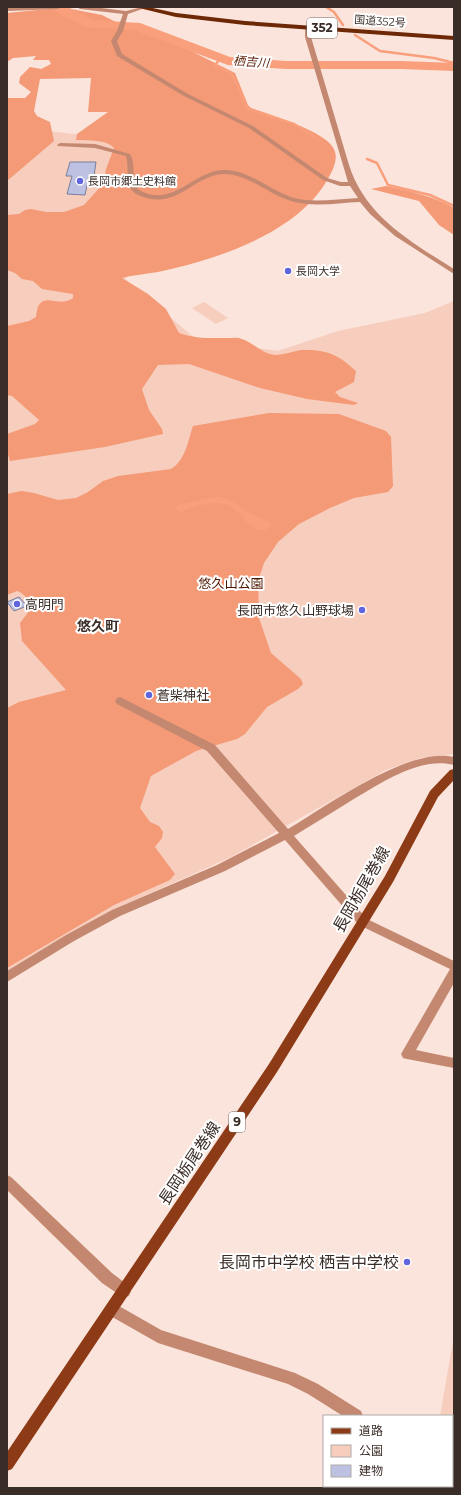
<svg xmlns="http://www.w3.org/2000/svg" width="461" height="1495" viewBox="0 0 461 1495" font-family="Montserrat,'Noto Sans JP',sans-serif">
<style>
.green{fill:#f7cdbd}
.forest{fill:#f49a77}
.water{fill:#f99f7c}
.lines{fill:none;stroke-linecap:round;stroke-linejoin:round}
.stream{stroke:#f99f7c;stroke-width:2.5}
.river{fill:#f99f7c;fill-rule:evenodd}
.building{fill:#bcc1e1;stroke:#7a7f9c}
.minor{fill:#c48871;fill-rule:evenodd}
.major{fill:#8d3b16;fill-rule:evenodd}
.highway{fill:#6d2806;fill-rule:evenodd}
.poi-dot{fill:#6165dd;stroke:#fff;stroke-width:1.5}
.labels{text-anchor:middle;stroke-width:4;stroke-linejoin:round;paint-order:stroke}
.far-street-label{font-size:11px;fill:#3a2c27;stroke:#fff}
.far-poi-label{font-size:11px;fill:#3a2c27;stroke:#fff;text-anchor:start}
.shield{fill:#fff;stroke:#756b68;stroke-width:1}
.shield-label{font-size:12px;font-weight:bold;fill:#3a2c27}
.far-water-label{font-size:12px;font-style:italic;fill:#622912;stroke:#fff}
.park-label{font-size:13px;fill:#4e1700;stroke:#fff}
.poi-label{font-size:13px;fill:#3a2c27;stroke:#fff;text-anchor:start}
.neighbourhood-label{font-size:14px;font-weight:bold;fill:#3a2c27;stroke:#fff}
.near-street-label{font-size:16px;fill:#3a2c27;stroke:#fff}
.near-poi-label{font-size:16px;fill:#3a2c27;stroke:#fff;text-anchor:end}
</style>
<rect width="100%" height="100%" fill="#fae4db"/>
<path class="green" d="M7 126 190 148 142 257 125 279 197 340 278 351 338 331 425 313 454 301V754L420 758 386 770 231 857 115 909 7 972Z
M204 302 228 318 216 324 192 308Z
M454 1335V1488H435V1486H452V1416H440Z"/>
<path class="forest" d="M48 9H71L102 15 116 22 177 44 235 73 248 105 251 108C271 115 320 130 332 146 339 155 335 166 330 175 308 218 258 242 214 257 196 263 177 268 158 272 146 274 133 275 122 278L148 294 166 309 179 333C196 339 210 338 227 338 232 338 238 337 242 339 254 343 262 354 275 355 284 355 293 351 302 350 327 349 339 355 356 371L354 382 335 392 340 397 358 403 354 405 307 399 260 388 189 364 158 365 142 389 149 410 162 429 163 434 105 447 10 461 7 451V434L35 424 39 420 12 396 7 395V326L29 321 36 317C39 286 57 310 73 298V294L42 289 33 281 22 279 15 273 7 270V215L19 214 25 210 31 209 46 212H64L84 205 103 184 106 169 114 148C106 139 88 141 76 140L77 134 108 112H88L91 78 40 79 34 111 37 116 50 122 54 141 7 181V98H25L31 92 19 83 20 77 30 67 41 69 51 64 49 60H33L36 56 13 58 7 62V13Z
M386 186C410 191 433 196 454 208V235L439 225 419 201 371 189Z
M269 413 339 414 386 431 391 437 393 486 388 492 354 498 330 508 299 524 278 542 264 563 258 581 259 618 271 653 301 679 303 684 298 689 267 707 245 734 237 739 196 751 151 776 140 808 150 822 159 826 163 832 162 838 155 847 175 874 170 880 114 905 7 968V708L19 702 66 690 22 641 20 623 30 610C29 601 26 594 17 591L7 595V494L21 491 34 493 58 500 76 498 88 492 103 481 118 476 171 469C185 461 188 441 193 426Z"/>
<path class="water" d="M220 497C233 500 241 508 251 514 257 518 266 518 271 524L270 527C253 540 243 511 228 505 213 500 194 506 180 512L176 509V507L179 505 207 498Z"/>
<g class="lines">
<path class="stream" d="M326 7 334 12 343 25
M355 35 380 51 434 58 454 63
M220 59 215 65 232 74 248 109 294 124 319 140
M367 159 377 163 388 185 430 195 454 206"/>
<path class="river" d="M51 7H68L92 20 140 23 230 57 286 61H401L454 63V71L401 69H286L228 65 133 30 84 27 53 10Z"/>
</g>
<path class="building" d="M70 162H96L94 176H89L85 195 67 194 72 176H66Z
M19 597 27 606 14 611 7 602Z"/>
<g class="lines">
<path class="minor" d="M7 7H61L58 9 7 11Z
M77 7H93L126 11 142 7V9L128 14 123 31 117 41 122 54 188 94 253 126 327 178 341 182H348L305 37V27L310 26 311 37 349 165C365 216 411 242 454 269V274L395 236 370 214 360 202C336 203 311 208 288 200 267 193 246 173 223 174 191 176 177 212 138 195 123 188 130 168 126 156L95 148 58 146 57 145 60 143 95 144 130 154C137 164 129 187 143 192 176 206 195 169 226 170 251 171 270 191 294 198 314 203 337 199 358 198L350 186H340L323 180 249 128 184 96 117 56 111 41 117 31 123 14 80 9Z
M120 697 215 745 288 829C327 806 409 746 454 757V765C419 756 378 785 349 802 331 813 312 825 294 836L367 919 454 961V983L416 1050 454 1058V1068L407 1059 403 1058 401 1054 450 969 359 925 285 840 225 871 120 916 74 941 7 982V971L66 935 112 910 217 865 279 833 207 751 117 704 115 701 117 698Z
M7 1175 11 1177 112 1273 129 1286 131 1291 129 1296 124 1298 102 1283 7 1190Z
M112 1302 161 1330 295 1373 318 1384 361 1411 363 1416H343L308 1394 288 1384 158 1343 107 1314 105 1309 107 1304Z
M403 1486H417V1488H403Z"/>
<path class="major" d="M454 769V780L438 797 393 882 277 1072 12 1469 7 1471V1452L269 1064 385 876 430 791 450 770Z"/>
<path class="highway" d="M135 7H148L176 13 245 21 454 36V40L245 25 176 17Z"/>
</g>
<g class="poi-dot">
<circle cx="80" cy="181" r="4"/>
<circle cx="288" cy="271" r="4"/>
<circle cx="17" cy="604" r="4"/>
<circle cx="362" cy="610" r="4"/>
<circle cx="149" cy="695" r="4"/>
<circle cx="407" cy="1262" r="4"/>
</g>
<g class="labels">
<g class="far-street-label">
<text transform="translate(380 21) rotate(4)" y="4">国道352号</text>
</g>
<g class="far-poi-label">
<text x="88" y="185">長岡市郷土史料館</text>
<text x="296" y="275">長岡大学</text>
</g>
<g class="shield">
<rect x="307" y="18" width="30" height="20" rx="3"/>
<rect x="229" y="1112" width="16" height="20" rx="3"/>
</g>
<g class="shield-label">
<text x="322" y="32">352</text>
<text x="237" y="1126">9</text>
</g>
<g class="far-water-label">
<text transform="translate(251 62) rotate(4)" y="4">栖吉川</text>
</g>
<g class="park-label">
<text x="231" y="588">悠久山公園</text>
</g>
<g class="poi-label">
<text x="25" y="609">高明門</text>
<text x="354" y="615" text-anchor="end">長岡市悠久山野球場</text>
<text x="157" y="700">蒼柴神社</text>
</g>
<g class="neighbourhood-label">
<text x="98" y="631">悠久町</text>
</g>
<g class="near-street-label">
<text transform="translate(361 889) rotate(-60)" y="6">長岡栃尾巻線</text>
<text transform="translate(189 1163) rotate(-56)" y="6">長岡栃尾巻線</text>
</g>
<g class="near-poi-label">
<text x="399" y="1268">長岡市中学校 栖吉中学校</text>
</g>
</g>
<rect width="461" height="1495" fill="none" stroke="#3a2c27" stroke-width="16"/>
<rect x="323" y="1415" width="130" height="72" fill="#ffffff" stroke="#b0aba9"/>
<rect x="331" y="1428" width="20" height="6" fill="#8d3b16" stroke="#b0aba9"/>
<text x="359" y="1435" font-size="12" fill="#3a2c27">道路</text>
<rect x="331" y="1445" width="20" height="12" fill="#f7cdbd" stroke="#b0aba9"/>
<text x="359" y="1455" font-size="12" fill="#3a2c27">公園</text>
<rect x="331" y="1465" width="20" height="12" fill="#bcc1e1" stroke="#b0aba9"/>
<text x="359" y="1475" font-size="12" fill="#3a2c27">建物</text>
</svg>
